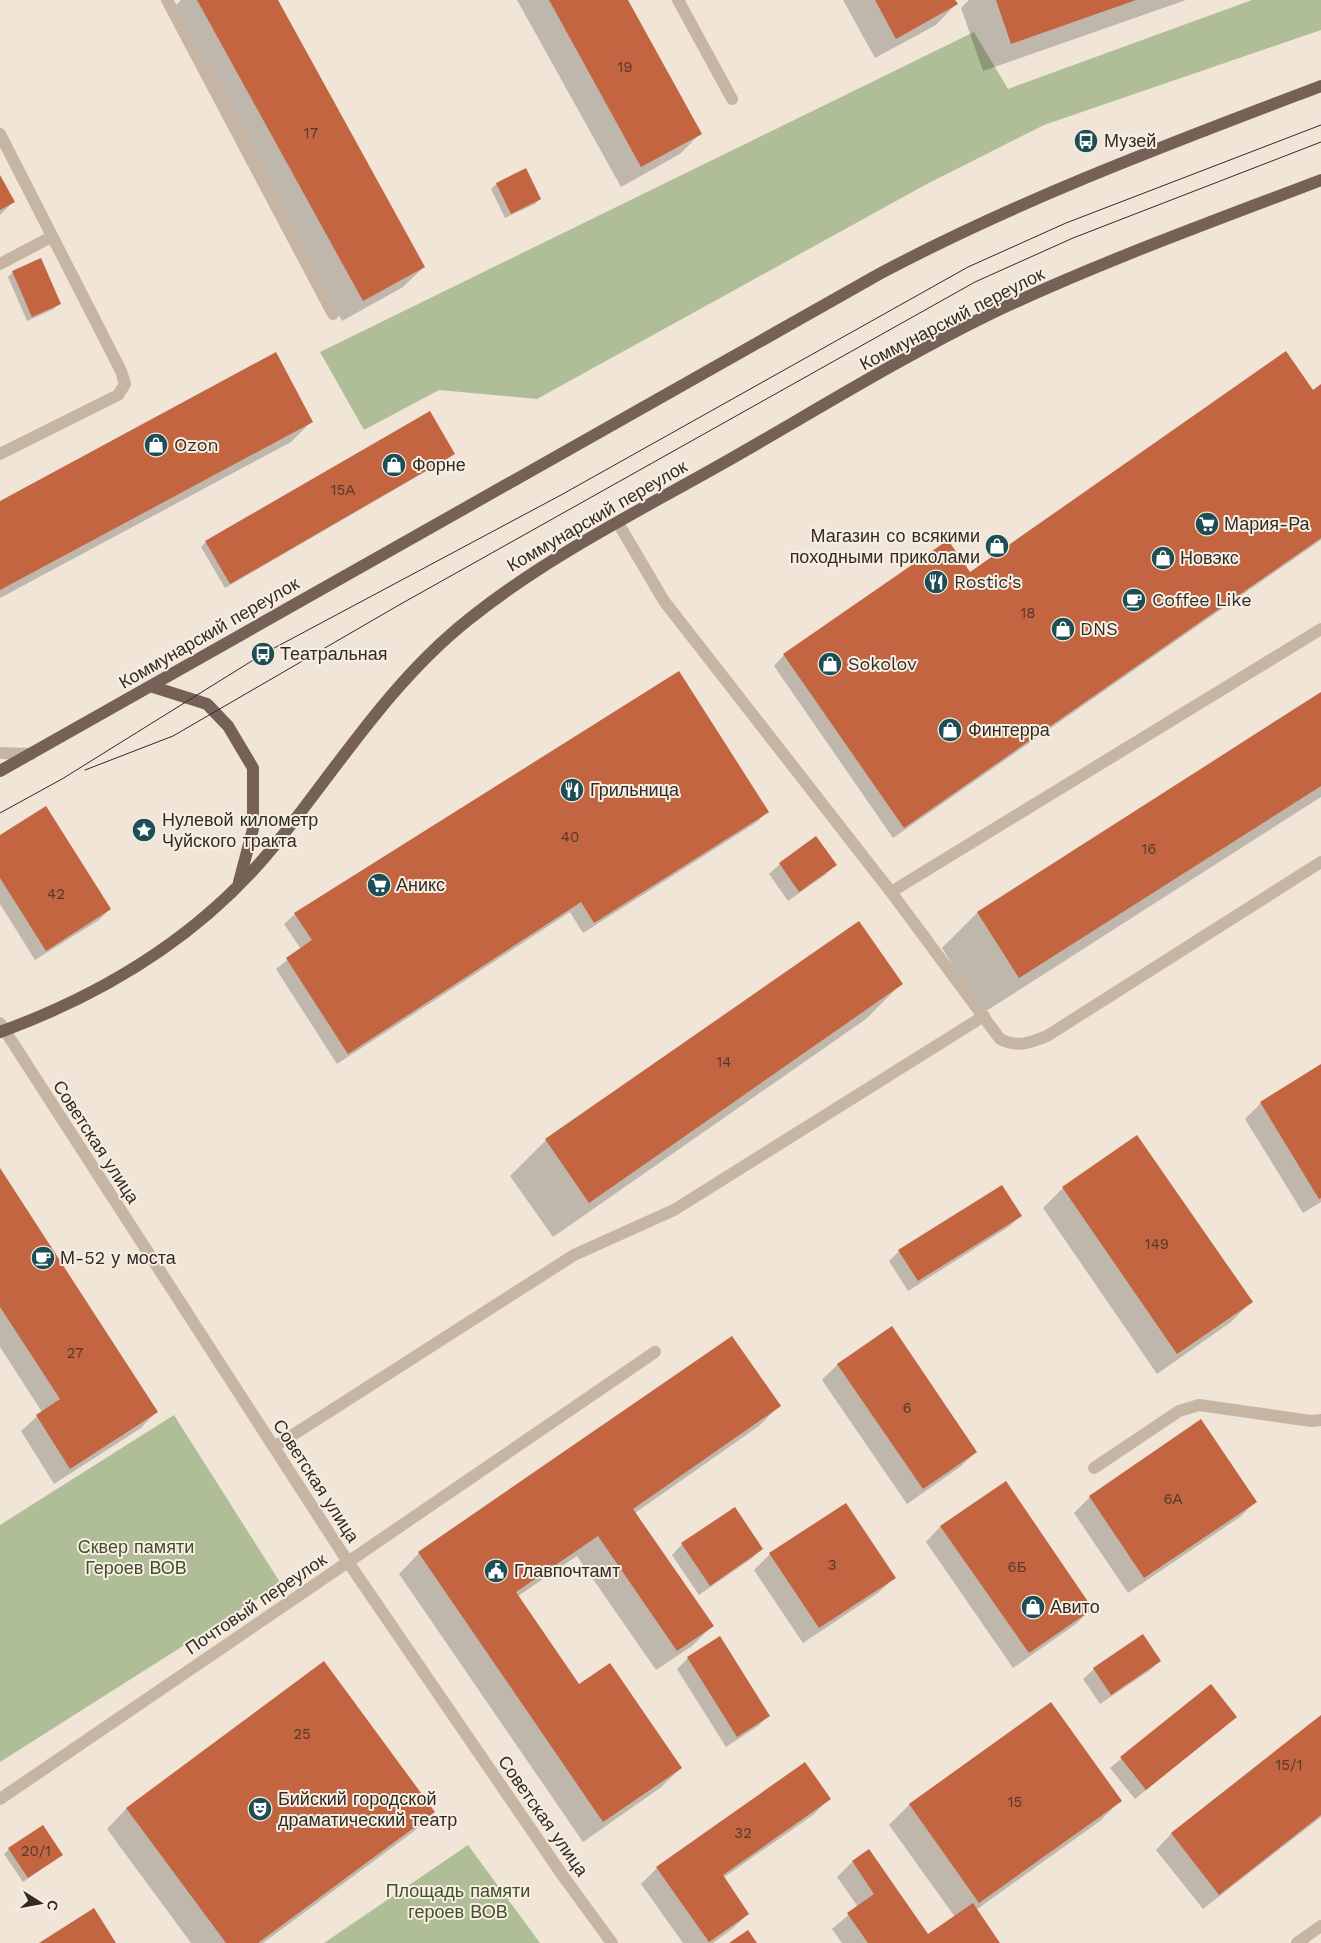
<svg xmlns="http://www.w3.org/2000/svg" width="1321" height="1943" viewBox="0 0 1321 1943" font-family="'Work Sans',sans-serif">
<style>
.green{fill:#b0be98}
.shadow{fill:#0003}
.building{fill:#c36541}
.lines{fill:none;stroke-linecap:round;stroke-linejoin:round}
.service{stroke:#c7b5a3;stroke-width:12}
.minor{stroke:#c7b5a3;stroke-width:12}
.tertiary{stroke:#c7b5a3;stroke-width:12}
.primary{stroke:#756156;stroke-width:12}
.tram{stroke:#332a25;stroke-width:1}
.labels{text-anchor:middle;stroke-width:4;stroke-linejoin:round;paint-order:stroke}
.number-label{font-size:15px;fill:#57392c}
.poi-label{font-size:18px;fill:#332a25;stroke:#f8efe3;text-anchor:start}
.street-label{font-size:18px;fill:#332a25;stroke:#f8efe3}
.park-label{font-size:18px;fill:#41502a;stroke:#f8efe3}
</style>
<rect width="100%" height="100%" fill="#f0e5d7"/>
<path class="green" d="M1252 0H1321V30L1044 125 925 185 537 399 439 390 364 430 320 352 974 32 1008 89Z
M174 1415 281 1584 0 1762V1525Z
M468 1845 540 1943H324Z"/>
<path class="shadow" d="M181 0H277L424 267 403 287 342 321 171 10Z
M517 0H626L700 134 680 154 621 187Z
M843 0H954L956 4 936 25 875 58Z
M969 0H1186L983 71 961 8Z
M526 169 540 199 535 204 505 218 491 189 496 184Z
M0 177 13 202 0 215Z
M13 272 59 304 54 309 27 321 8 277Z
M1321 386V540L893 838 774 666 784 655 970 573Z
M430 412 454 454 449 458 225 588 201 547 206 542Z
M312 421 291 442 0 598V502Z
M1321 694V797L983 1013 942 948 977 913Z
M767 812 757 822 583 933 570 912 337 1064 276 969 301 949 284 924 295 914Z
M0 836 110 909 99 920 35 960 0 904Z
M780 864 835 865 825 875 788 901 769 874Z
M858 922 901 984 866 1019 553 1237 510 1176 546 1140Z
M1321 1066V1202L1303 1213 1245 1119 1261 1103Z
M0 1171 156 1412 141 1428 54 1484 21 1431 42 1412 0 1347Z
M1063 1188 1251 1302 1231 1322 1157 1374 1043 1208Z
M1020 1216 1010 1226 908 1291 889 1261 899 1251Z
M732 1337 779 1406 759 1426 635 1513 712 1626 692 1646 656 1670 577 1556 518 1596 579 1686 681 1768 660 1788 583 1842 399 1574 419 1553Z
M838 1364 976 1452 960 1467 907 1504 822 1380Z
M1201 1421 1256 1501 1240 1517 1128 1593 1074 1513 1090 1497Z
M941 1526 1092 1608 1076 1624 1013 1668 926 1542Z
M682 1544 762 1549 751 1559 699 1595 672 1555Z
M770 1554 894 1578 878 1593 803 1643 754 1570Z
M1143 1636 1160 1661 1149 1671 1100 1704 1083 1679 1094 1669Z
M688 1658 769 1716 758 1726 726 1747 677 1669Z
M1211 1686 1236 1717 1135 1799 1110 1768Z
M1051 1704 1120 1801 1100 1821 976 1910 999 1943H842L832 1929 858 1907 837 1877 852 1862 928 1936 955 1917 889 1825 909 1805Z
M1321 1716V1817L1203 1909 1156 1850 1171 1834Z
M829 1799 813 1815 723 1878 748 1914 732 1929 713 1943H683L641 1884 657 1868Z
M127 1808 434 1812 413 1832 263 1943H191L107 1829Z
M9 1849 61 1855 23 1882 4 1854Z"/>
<path class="building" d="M197 0H278L425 267 363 301Z
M549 0H628L702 134 641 167Z
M875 0H955L958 4 896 39Z
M996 0H1136L1011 44Z
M526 168 541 199 511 214 496 183Z
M0 175 15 202 0 210Z
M41 258 61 304 32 317 12 271Z
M1286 351 1313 390 1321 384V538L904 828 783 654 948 540 970 572Z
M276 352 313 422 0 590V501Z
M430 411 455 454 230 584 205 541Z
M679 671 769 812 594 923 581 902 348 1054 286 958 312 940 294 913Z
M1321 692V786L1019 978 977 912Z
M46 806 111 909 46 951 0 878V835Z
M816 836 837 865 799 892 779 863Z
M859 921 903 984 589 1203 545 1139Z
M1321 1064V1198L1319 1199 1260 1102Z
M1137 1135 1253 1302 1177 1354 1062 1187Z
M0 1168 158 1412 70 1469 36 1415 60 1399 0 1307Z
M1002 1185 1022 1216 918 1281 898 1250Z
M892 1326 977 1452 923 1489 837 1364Z
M732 1336 781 1406 633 1509 714 1626 677 1651 598 1536 516 1592 579 1684 610 1663 682 1768 603 1822 418 1552Z
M1201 1419 1257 1502 1144 1578 1089 1496Z
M1006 1481 1093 1609 1029 1653 940 1526Z
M846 1503 896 1578 819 1628 769 1553Z
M735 1507 763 1549 710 1586 681 1543Z
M1143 1634 1161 1661 1111 1695 1093 1668Z
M720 1636 770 1716 737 1737 687 1657Z
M324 1661 435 1812 258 1943H226L126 1808Z
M1211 1684 1237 1717 1146 1790 1120 1757Z
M1051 1702 1122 1801 979 1903 909 1804Z
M1321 1715V1815L1219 1895 1171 1833Z
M805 1762 831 1799 723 1875 749 1914 709 1942 656 1867Z
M43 1825 63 1855 28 1878 8 1848Z
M869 1849 928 1934 973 1903 1000 1943H868L847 1913 874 1894 852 1861Z
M94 1908 116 1943H39Z
M748 1930 757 1943H729Z"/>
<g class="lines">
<path class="service" d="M167 0 333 314
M678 0 732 99
M0 134 121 371 125 384 118 395 0 454
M0 264 51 237
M618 523 664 601 891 892 1321 629
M891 892 1000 1039C1018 1048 1029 1043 1047 1036L1321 862
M274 1447 574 1255 674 1210 984 1016
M1094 1468 1179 1411 1199 1405 1311 1421 1321 1420
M348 1562 655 1352"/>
<path class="minor" d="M0 1799 348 1562
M1297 1943 1321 1926"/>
<path class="tertiary" d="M0 753 31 754
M0 1023 348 1562 563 1876 612 1943"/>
<path class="primary" d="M150 686 207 704 228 726 253 768V829L239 882
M0 771 881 273C1023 198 1171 143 1321 86
M0 1032C107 993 203 934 275 845 337 768 390 682 468 620 545 558 635 513 720 465 810 414 901 357 994 312 1100 262 1211 222 1321 180"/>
<path class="tram" d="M85 770 173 736 399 605 975 282 1073 238 1321 142
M0 813 62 779 263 654 561 495 968 267 1066 223 1321 125"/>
</g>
<defs>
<g id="bus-disc" transform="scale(1.25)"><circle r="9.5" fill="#1c4e53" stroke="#f8efe3"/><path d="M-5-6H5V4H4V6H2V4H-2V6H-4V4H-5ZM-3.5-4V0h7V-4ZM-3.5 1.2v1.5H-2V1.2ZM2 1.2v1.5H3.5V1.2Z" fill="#fff"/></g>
<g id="shop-disc" transform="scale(1.25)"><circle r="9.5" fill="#1c4e53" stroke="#f8efe3"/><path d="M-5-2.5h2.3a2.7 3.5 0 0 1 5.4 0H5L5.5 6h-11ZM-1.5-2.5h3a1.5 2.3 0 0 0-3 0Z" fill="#fff"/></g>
<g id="supermarket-disc" transform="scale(1.25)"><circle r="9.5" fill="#1c4e53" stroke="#f8efe3"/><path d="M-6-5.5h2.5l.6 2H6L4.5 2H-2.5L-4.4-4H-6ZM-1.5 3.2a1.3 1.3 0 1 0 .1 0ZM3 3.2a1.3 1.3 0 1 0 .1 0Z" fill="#fff"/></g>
<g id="restaurant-disc" transform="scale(1.25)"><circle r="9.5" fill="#1c4e53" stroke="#f8efe3"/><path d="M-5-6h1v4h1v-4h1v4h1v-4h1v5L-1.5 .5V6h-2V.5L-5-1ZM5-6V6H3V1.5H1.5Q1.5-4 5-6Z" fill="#fff"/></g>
<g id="cafe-disc" transform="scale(1.25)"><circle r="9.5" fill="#1c4e53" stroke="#f8efe3"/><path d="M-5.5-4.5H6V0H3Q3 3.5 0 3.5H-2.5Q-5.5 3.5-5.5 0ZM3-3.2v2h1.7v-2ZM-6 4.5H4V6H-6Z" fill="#fff"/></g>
<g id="sight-disc" transform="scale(1.25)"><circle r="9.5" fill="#1c4e53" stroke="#f8efe3"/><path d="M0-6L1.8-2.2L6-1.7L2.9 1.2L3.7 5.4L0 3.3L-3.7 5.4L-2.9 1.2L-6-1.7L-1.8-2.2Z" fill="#fff"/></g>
<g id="civic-disc" transform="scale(1.25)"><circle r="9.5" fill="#1c4e53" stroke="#f8efe3"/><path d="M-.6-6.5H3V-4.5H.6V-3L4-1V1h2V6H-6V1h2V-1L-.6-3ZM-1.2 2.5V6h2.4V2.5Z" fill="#fff"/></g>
<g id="theatre-disc" transform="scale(1.25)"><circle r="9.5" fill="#1c4e53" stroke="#f8efe3"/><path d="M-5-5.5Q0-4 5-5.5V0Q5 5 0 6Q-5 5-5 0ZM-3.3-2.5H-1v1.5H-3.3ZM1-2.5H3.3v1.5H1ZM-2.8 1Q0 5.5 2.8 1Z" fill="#fff"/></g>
</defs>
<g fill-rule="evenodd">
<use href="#bus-disc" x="1086" y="141"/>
<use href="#shop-disc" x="156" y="445"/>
<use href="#shop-disc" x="394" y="465"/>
<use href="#supermarket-disc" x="1207" y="524"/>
<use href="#shop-disc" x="997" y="546"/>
<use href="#shop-disc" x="1163" y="558"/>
<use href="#restaurant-disc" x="936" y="582"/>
<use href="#cafe-disc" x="1134" y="600"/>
<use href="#shop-disc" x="1063" y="629"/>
<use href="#bus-disc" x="263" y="654"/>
<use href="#shop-disc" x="830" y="664"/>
<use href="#shop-disc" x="950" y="730"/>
<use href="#restaurant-disc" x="572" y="790"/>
<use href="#sight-disc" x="144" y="830"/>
<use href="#supermarket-disc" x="379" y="885"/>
<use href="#cafe-disc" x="43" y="1258"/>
<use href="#civic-disc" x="496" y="1571"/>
<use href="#shop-disc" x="1033" y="1607"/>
<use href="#theatre-disc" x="260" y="1809"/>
</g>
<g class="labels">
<g class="number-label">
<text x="625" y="72">19</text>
<text x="311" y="138">17</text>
<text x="343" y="495">15А</text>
<text x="1028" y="618">18</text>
<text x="570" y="842">40</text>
<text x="1149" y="854">16</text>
<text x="56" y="899">42</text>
<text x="724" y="1067">14</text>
<text x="1157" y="1249">149</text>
<text x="75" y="1358">27</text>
<text x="907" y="1413">6</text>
<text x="1173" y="1504">6А</text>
<text x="832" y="1570">3</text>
<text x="1017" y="1572">6Б</text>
<text x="302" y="1739">25</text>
<text x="1289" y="1770">15/1</text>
<text x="1015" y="1807">15</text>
<text x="743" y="1838">32</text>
<text x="36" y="1856">20/1</text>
</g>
<g class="poi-label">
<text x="1104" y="147">Музей</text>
<text x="174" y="451">Ozon</text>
<text x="412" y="471">Форне</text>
<text x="1224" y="530">Мария-Ра</text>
<text x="980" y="542" text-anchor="end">Магазин со всякими<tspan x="980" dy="21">походными приколами</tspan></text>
<text x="1180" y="564">Новэкс</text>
<text x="954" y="588">Rostic's</text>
<text x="1152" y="606">Coffee Like</text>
<text x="1080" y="635">DNS</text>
<text x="280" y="660">Театральная</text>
<text x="848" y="670">Sokolov</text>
<text x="968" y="736">Финтерра</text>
<text x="590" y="796">Грильница</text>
<text x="162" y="826">Нулевой километр<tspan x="162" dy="21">Чуйского тракта</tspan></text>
<text x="396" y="891">Аникс</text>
<text x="60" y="1264">М-52 у моста</text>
<text x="514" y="1577">Главпочтамт</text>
<text x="1050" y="1613">Авито</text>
<text x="278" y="1805">Бийский городской<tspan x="278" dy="21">драматический театр</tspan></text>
</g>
<g class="street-label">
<text transform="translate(952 319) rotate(-27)" y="6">Коммунарский переулок</text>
<text transform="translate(597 516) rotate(-30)" y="6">Коммунарский переулок</text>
<text transform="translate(209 633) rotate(-30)" y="6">Коммунарский переулок</text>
<text transform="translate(96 1142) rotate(57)" y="6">Советская улица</text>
<text transform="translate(316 1481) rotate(57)" y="6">Советская улица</text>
<text transform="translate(256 1604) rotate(-34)" y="6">Почтовый переулок</text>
<text transform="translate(543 1816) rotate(55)" y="6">Советская улица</text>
</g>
<g class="park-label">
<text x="136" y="1553">Сквер памяти<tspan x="136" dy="21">Героев ВОВ</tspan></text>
<text x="458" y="1897">Площадь памяти<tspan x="458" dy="21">героев ВОВ</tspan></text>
</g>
</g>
<g transform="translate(40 1903) rotate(101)" stroke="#f8efe3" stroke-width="4" paint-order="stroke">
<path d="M0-4L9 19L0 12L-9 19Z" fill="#332a25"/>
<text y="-8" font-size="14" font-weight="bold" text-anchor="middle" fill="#332a25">С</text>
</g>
</svg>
